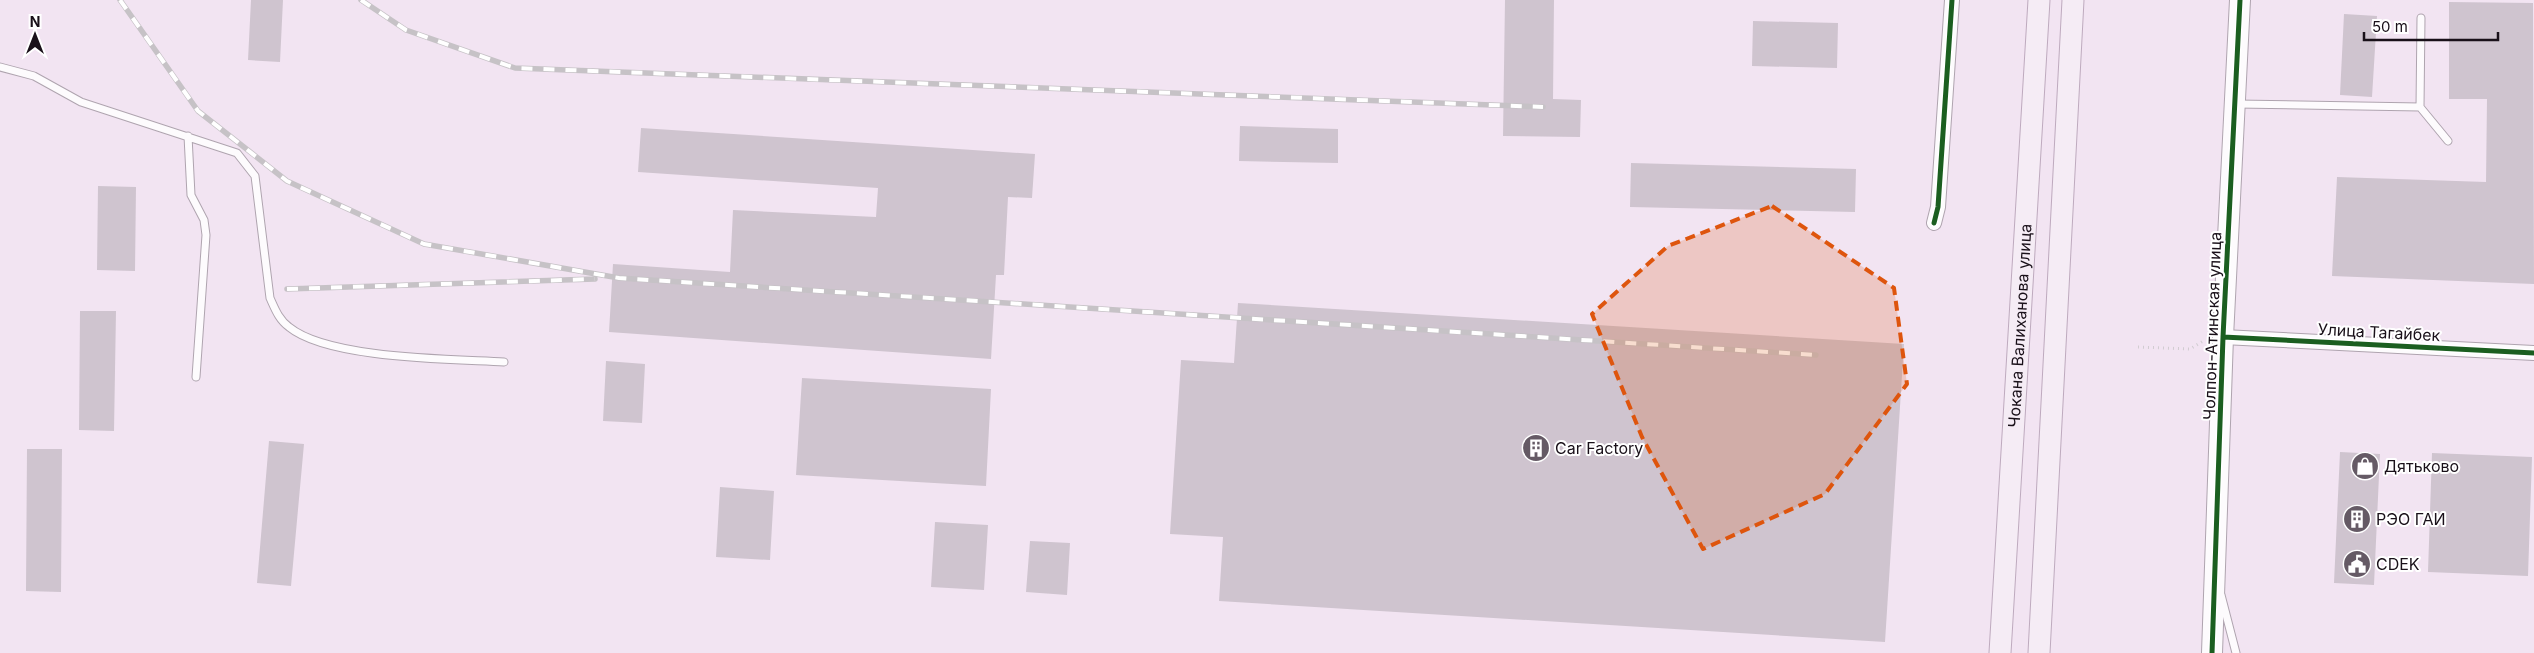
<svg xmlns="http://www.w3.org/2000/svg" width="2534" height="653" viewBox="0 0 2534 653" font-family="Inter,sans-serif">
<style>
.building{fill:#cfc4cf}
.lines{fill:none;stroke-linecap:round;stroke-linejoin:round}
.lane-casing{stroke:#afa4af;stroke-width:9}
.street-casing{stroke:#afa4af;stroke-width:16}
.secondary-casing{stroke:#afa4af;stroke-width:22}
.primary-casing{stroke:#beaabe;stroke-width:23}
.path{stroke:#d1ccd1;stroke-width:3;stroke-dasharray:1 4;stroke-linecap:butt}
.lane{stroke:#fdfbfd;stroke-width:7}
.street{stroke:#fdfbfd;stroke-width:14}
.secondary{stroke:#fdfbfd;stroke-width:20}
.primary{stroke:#f5ecf5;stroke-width:21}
.rail-casing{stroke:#c6c2c6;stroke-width:5.5}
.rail{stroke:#fff;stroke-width:4;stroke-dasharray:11;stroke-linecap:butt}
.cycleway-casing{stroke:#fff;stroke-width:8}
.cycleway{stroke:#1b5e20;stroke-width:5}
.marked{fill:#de550d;fill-opacity:0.2;stroke:#de550d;stroke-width:4;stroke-dasharray:10 6;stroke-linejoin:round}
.labels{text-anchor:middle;stroke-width:4;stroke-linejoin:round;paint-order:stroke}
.street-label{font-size:16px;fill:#191019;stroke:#fff}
.poi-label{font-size:16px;fill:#191019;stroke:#fff;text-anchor:start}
</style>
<rect width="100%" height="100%" fill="#f2e4f2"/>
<path class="building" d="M251 0H283L280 62 248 60Z
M1505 0H1554L1553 99 1581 100 1580 137 1503 136Z
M2449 2 2533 3 2534 284 2332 276 2337 177 2486 182 2487 99H2449Z
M2344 14 2377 16 2372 97 2340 95Z
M1753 21 1838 23 1837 68 1752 66Z
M1240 126 1338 129V163L1239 161Z
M641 128 1035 154 1032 198 1008 197 1004 275H996L991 359 609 332 613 264 730 272 733 210 876 217 878 188 638 172Z
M1631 163 1856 169 1855 212 1630 207Z
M98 186 136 187 135 271 97 270Z
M1238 303 1904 344 1885 642 1219 601 1223 537 1170 534 1181 360 1234 363Z
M80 311H116L114 431 79 430Z
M606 361 645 364 642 423 603 421Z
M802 378 991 389 986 486 796 475Z
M269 441 304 444 291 586 257 583Z
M27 449H62L61 592 26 591Z
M2340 452 2380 454 2374 585 2334 583Z
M2432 453 2532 457 2528 576 2428 572Z
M720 487 774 491 770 560 716 557Z
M935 522 988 525 984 590 931 587Z
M1030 541 1070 543 1067 595 1026 592Z"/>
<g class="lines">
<g class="lane-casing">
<path id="lane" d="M0 67 34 76 81 102 237 153 255 176 270 298C275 309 279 320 289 327 328 359 451 359 504 362
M2236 104 2420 107 2421 18
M2420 107 2448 141
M188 136 191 195 204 220 206 235 196 377
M2221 595 2236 653"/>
</g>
<g class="street-casing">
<path id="street" d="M1934 223 1938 207 1952 0
M2223 337 2534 353"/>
</g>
<g class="secondary-casing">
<path id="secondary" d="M2212 653 2223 337 2240 0"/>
</g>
<g class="primary-casing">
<g id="primary">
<path id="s1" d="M2000 653 2039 0"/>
<path d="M2039 653 2073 0"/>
</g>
</g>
<path class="path" d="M2138 347 2190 349 2205 340"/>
<use href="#lane" class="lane"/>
<use href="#street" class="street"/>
<use href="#secondary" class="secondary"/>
<use href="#primary" class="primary"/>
<g class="rail-casing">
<path id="rail" d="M120 0 198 111 287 181 424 244 619 278 1816 355
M361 0 406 30 515 68 1543 107
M287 289 595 279"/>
</g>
<use href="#rail" class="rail"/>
<g class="cycleway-casing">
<path id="cycleway" d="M1934 223 1938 207 1952 0
M2223 337 2534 353
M2212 653 2223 337 2240 0"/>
</g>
<use href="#cycleway" class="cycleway"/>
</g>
<path class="marked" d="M1772 206 1894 288 1907 384 1825 494 1703 549 1642 437 1592 314 1668 246Z"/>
<defs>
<g id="building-disc" transform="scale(1.4375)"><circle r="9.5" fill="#655a65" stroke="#fff"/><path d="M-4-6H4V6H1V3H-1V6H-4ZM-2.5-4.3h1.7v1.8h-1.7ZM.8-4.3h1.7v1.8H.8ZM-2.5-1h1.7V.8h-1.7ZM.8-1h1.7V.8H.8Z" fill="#fff"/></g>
<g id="shop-disc" transform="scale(1.4375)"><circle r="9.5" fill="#655a65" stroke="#fff"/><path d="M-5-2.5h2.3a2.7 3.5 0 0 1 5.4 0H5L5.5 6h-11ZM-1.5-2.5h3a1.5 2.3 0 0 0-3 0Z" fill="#fff"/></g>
<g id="civic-disc" transform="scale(1.4375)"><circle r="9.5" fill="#655a65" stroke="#fff"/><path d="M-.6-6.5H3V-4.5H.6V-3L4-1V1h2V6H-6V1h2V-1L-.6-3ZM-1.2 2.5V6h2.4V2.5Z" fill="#fff"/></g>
</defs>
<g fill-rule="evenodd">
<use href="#building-disc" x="1536" y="448"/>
<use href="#shop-disc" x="2365" y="466"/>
<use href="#building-disc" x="2357" y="519"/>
<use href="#civic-disc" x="2357" y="564"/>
</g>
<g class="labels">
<g class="street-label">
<text dy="6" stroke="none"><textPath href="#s1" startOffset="328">Чокана Валиханова улица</textPath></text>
<text transform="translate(2212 326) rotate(-88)" y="6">Чолпон-Атинская улица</text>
<text transform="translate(2379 332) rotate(3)" y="6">Улица Тагайбек</text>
</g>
<g class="poi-label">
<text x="1555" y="454">Car Factory</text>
<text x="2384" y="472">Дятьково</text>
<text x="2376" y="525">РЭО ГАИ</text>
<text x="2376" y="570">CDEK</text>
</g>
</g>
<g transform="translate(35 35)" stroke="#ffffff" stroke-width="4" paint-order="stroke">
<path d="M0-4L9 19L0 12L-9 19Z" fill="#191019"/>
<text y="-8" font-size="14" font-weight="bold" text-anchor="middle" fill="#191019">N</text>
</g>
<path d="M2364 32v8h134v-8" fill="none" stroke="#191019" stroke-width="2.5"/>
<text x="2372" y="32" font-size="15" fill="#191019" stroke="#ffffff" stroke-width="4" paint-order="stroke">50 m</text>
</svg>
